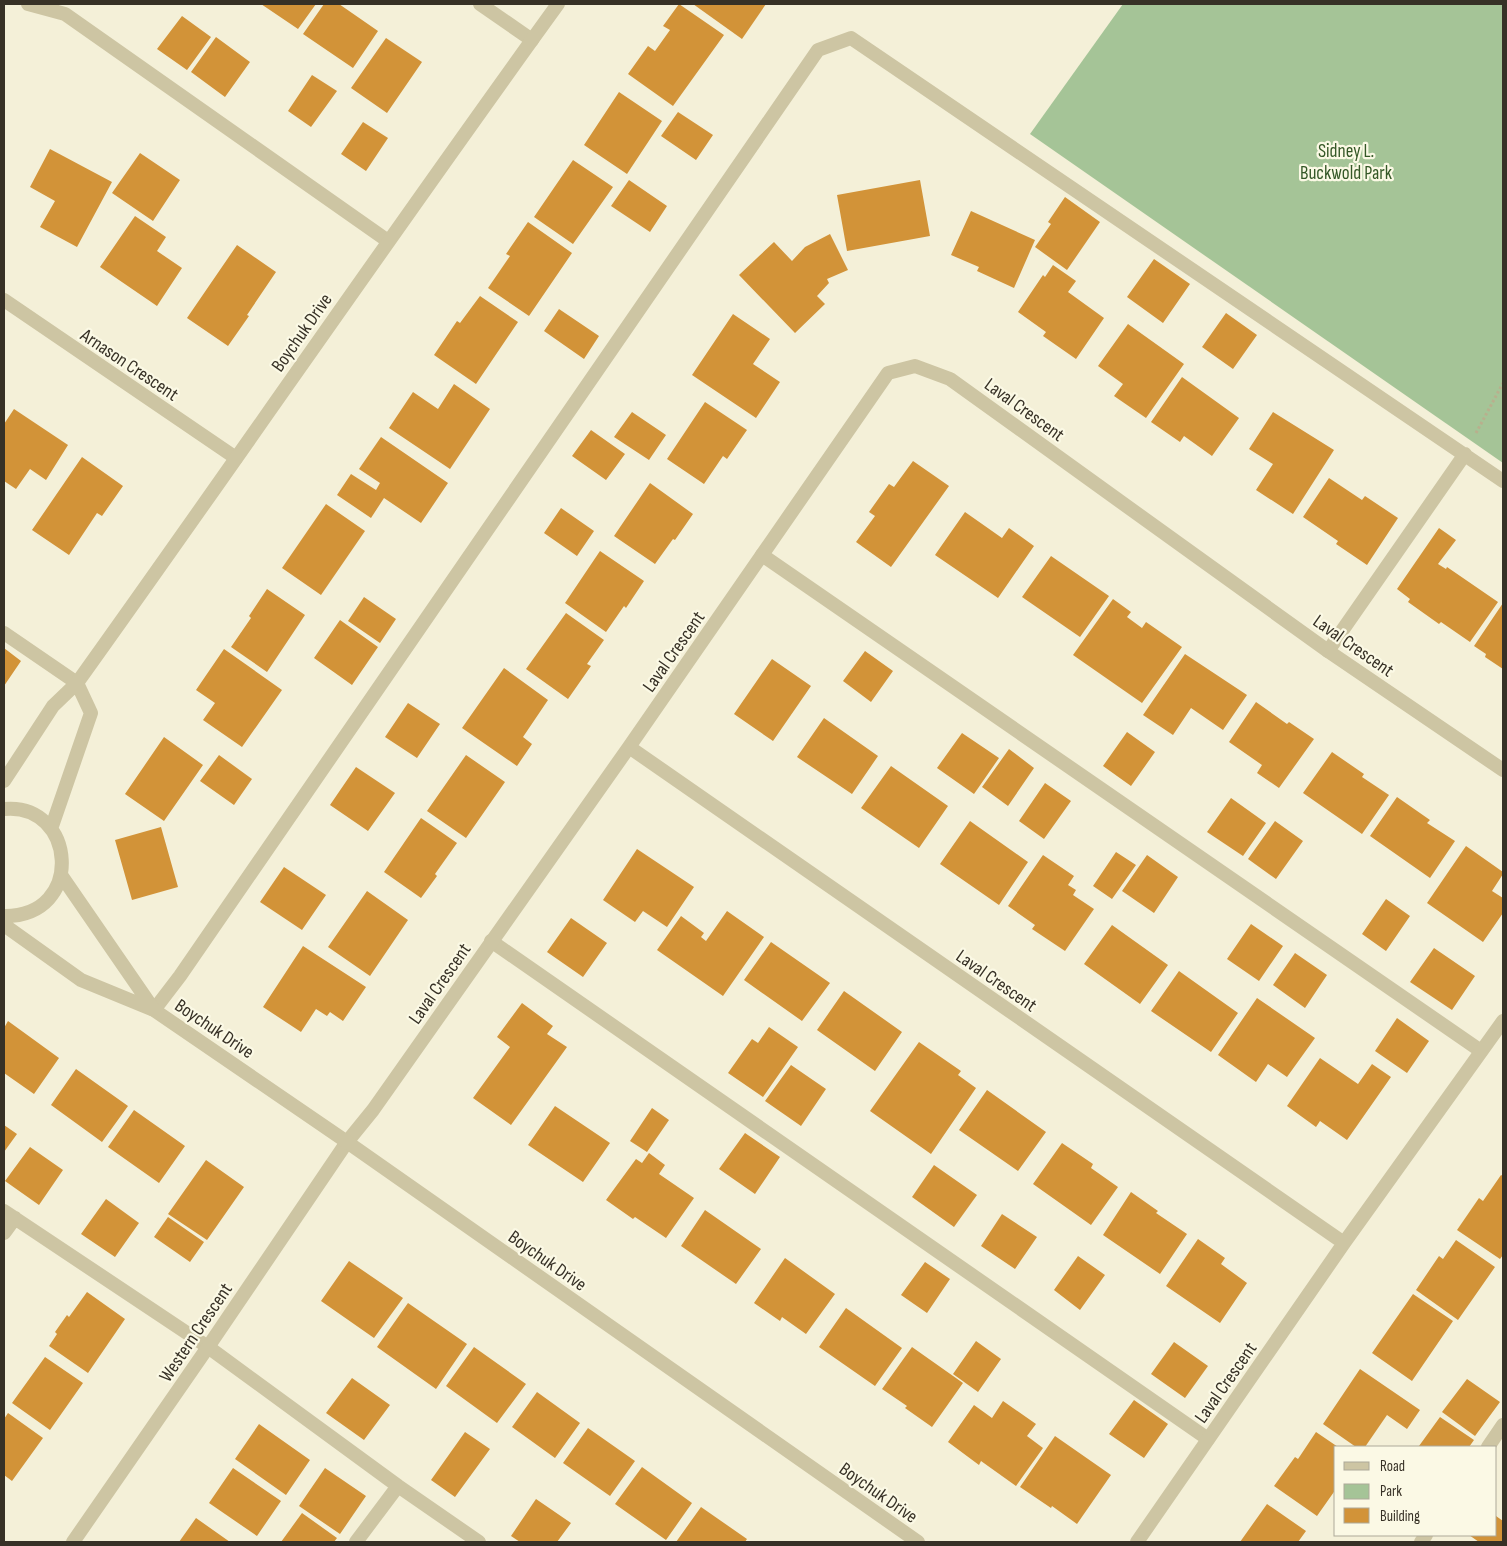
<svg xmlns="http://www.w3.org/2000/svg" width="1507" height="1546" viewBox="0 0 1507 1546" font-family="'Sofia Sans Condensed',sans-serif">
<style>
.green{fill:#a5c497}
.building{fill:#d29338}
.lines{fill:none;stroke-linecap:round;stroke-linejoin:round}
.path{stroke:#b9af8d;stroke-width:3;stroke-dasharray:2.5 2.5;stroke-linecap:butt}
.service{stroke:#cdc5a3;stroke-width:14}
.minor{stroke:#cdc5a3;stroke-width:14}
.tertiary{stroke:#cdc5a3;stroke-width:14}
.labels{text-anchor:middle;stroke-width:4.5;stroke-linejoin:round;paint-order:stroke}
.park-label{font-size:19px;fill:#355827;stroke:#fbf9e5}
.street-label{font-size:19px;fill:#373126;stroke:#fbf9e5}
</style>
<rect width="100%" height="100%" fill="#f4f0d8"/>
<path class="green" d="M1123 4H1503V463L1030 134Z"/>
<path class="building" d="M261 4H316L298 29Z
M324 4H339L378 31 353 68 303 34Z
M679 4 724 35 673 106 628 74 648 46 655 51 670 30 663 26Z
M693 4H766L742 39Z
M182 16 211 37 187 70 157 49Z
M216 37 250 62 225 97 191 72Z
M386 38 422 62 387 113 351 88Z
M312 75 337 91 311 127 288 111Z
M619 92 662 121 627 174 584 145Z
M678 112 713 135 696 160 661 136Z
M363 122 388 138 366 171 341 154Z
M50 149 112 182 77 247 40 227 55 201 30 187Z
M140 153 180 180 153 221 112 193Z
M573 160 613 187 573 244 534 217Z
M629 180 667 206 650 232 611 206Z
M920 180 930 236 847 251 837 195Z
M1065 197 1100 222 1067 270 1035 247 1051 224 1048 222Z
M971 211 1035 240 1014 288 977 271 979 267 951 255Z
M135 216 166 237 157 251 182 268 157 306 100 267Z
M528 222 572 253 529 316 488 288 510 256 506 254Z
M830 234 848 270 827 279 829 283 817 296 825 304 795 333 739 275 774 242 792 261 805 247Z
M237 245 276 272 247 315 249 316 228 346 187 318Z
M1154 259 1190 284 1163 323 1127 297Z
M1053 265 1076 281 1068 292 1104 318 1076 359 1043 336 1046 332 1018 312 1043 275 1045 277Z
M480 296 518 322 476 384 434 355 457 321 460 323Z
M559 309 599 336 584 359 544 331Z
M1226 313 1257 335 1233 369 1202 347Z
M733 314 770 339 753 364 780 382 756 418 692 375Z
M1128 324 1184 364 1146 418 1114 396 1123 384 1098 366Z
M1182 377 1239 418 1212 456 1184 436 1180 442 1151 422Z
M454 384 490 409 450 469 389 428 413 392 438 409Z
M705 402 747 430 727 459 723 456 704 484 667 459Z
M14 409 68 445 46 480 30 469 16 489 4 481V424Z
M632 412 666 435 649 460 614 437Z
M1273 412 1334 450 1293 514 1256 490 1273 464 1249 449Z
M591 430 625 454 606 480 572 456Z
M381 437 448 483 421 523 384 498 371 518 337 495 351 474 376 490 380 483 359 469Z
M82 457 123 486 102 516 97 513 69 555 32 530Z
M913 461 949 486 891 567 856 542 875 516 869 512 889 484 894 487Z
M1329 478 1362 500 1365 496 1398 518 1367 565 1336 544 1338 541 1303 517Z
M650 483 693 514 675 540 673 539 655 564 614 536Z
M326 504 365 531 321 595 282 568Z
M561 508 594 531 577 556 544 533Z
M965 512 1002 538 1009 528 1034 546 998 598 935 555Z
M1439 528 1456 540 1438 564 1446 569 1447 567 1498 602 1470 642 1441 622 1439 624 1408 602 1410 599 1397 589Z
M600 551 644 581 626 608 624 606 606 632 565 603Z
M1051 556 1109 596 1080 637 1022 597Z
M267 589 305 615 267 672 231 647 251 618 249 616Z
M364 597 396 619 380 643 348 621Z
M1113 599 1131 612 1127 617 1142 628 1146 622 1182 647 1142 703 1073 655Z
M1503 603V669L1485 657 1486 654 1474 646Z
M566 613 604 640 587 664 591 666 568 699 526 669Z
M340 620 378 647 352 685 314 658Z
M4 648 21 661 4 686Z
M224 649 282 690 242 747 203 720 215 703 196 690Z
M865 651 893 671 871 702 843 681Z
M1185 654 1247 695 1223 730 1191 708 1173 735 1143 715Z
M772 659 811 686 773 741 734 714Z
M504 668 548 700 523 737 532 744 517 766 462 728Z
M1256 702 1287 724 1289 722 1314 739 1279 788 1257 773 1262 765 1229 742Z
M408 703 440 724 417 758 385 737Z
M824 718 878 756 852 794 797 757Z
M1127 732 1155 752 1131 786 1103 766Z
M962 733 999 758 974 794 937 768Z
M164 737 203 765 164 821 125 794Z
M1009 749 1034 768 1008 806 982 787Z
M1332 752 1364 774 1362 777 1389 795 1362 834 1303 793Z
M219 755 252 779 234 805 200 781Z
M466 755 505 782 466 838 427 811Z
M891 766 948 806 919 848 861 808Z
M356 767 395 793 368 831 330 805Z
M1045 783 1071 801 1044 839 1019 821Z
M1397 797 1430 820 1427 823 1455 841 1430 878 1370 836Z
M1231 798 1266 823 1243 856 1207 832Z
M421 818 457 843 435 874 437 876 421 898 384 872Z
M970 821 1028 862 999 905 940 864Z
M1275 821 1303 841 1276 879 1248 859Z
M161 827 178 887 132 900 115 840Z
M1466 846 1503 872V874L1492 891 1503 898V913L1483 942 1427 903Z
M637 849 694 887 667 927 643 911 635 922 603 900Z
M1116 852 1136 865 1112 899 1093 886Z
M1043 855 1074 876 1068 885 1076 890 1073 895 1094 909 1065 951 1032 929 1035 925 1008 906Z
M1147 855 1178 877 1154 913 1122 891Z
M284 867 326 895 302 930 260 902Z
M367 891 408 920 370 976 328 947Z
M1386 899 1410 916 1386 951 1362 934Z
M727 911 764 937 723 996 657 950 681 916 704 933 701 937 706 941Z
M571 918 607 943 583 977 547 952Z
M1251 924 1283 946 1259 981 1227 959Z
M1112 925 1168 965 1140 1004 1084 964Z
M771 942 830 983 802 1021 744 980Z
M303 946 366 987 343 1021 330 1012 327 1016 316 1009 301 1032 263 1007Z
M1434 948 1475 976 1452 1010 1410 982Z
M1295 953 1327 975 1305 1008 1273 985Z
M1179 971 1238 1013 1211 1052 1151 1011Z
M844 991 902 1032 875 1071 817 1030Z
M1257 998 1315 1038 1287 1077 1268 1064 1256 1082 1218 1055Z
M522 1003 553 1026 547 1034 567 1047 511 1125 473 1098 510 1047 497 1037Z
M1397 1018 1429 1041 1407 1073 1375 1051Z
M8 1021 59 1058 34 1094 4 1073V1028Z
M769 1027 798 1047 763 1097 728 1073 752 1039 758 1043Z
M919 1042 961 1071 958 1075 976 1088 931 1154 870 1111Z
M1320 1058 1358 1084 1372 1064 1391 1077 1347 1140 1320 1121 1316 1127 1287 1106Z
M791 1065 826 1089 801 1126 765 1101Z
M76 1069 128 1106 102 1142 51 1105Z
M987 1090 1046 1132 1018 1171 959 1130Z
M555 1106 610 1143 583 1182 528 1145Z
M652 1108 669 1120 647 1152 630 1141Z
M134 1110 185 1146 159 1183 108 1147Z
M4 1125 17 1134 4 1152Z
M745 1133 780 1157 755 1194 719 1169Z
M1062 1143 1093 1164 1091 1168 1118 1187 1091 1225 1033 1184Z
M30 1147 63 1170 39 1205 5 1181Z
M649 1153 665 1165 659 1174 694 1198 666 1238 635 1217 633 1219 606 1200 636 1159 642 1163Z
M206 1160 244 1187 207 1240 168 1214Z
M934 1165 977 1195 954 1227 912 1197Z
M1501 1175 1503 1176V1255L1500 1259 1457 1230 1479 1198 1483 1201Z
M1131 1192 1158 1211 1156 1213 1187 1234 1160 1274 1103 1235Z
M106 1199 139 1223 115 1257 81 1234Z
M705 1210 761 1249 736 1284 681 1246Z
M1002 1214 1037 1237 1015 1269 981 1246Z
M168 1217 204 1242 190 1262 154 1237Z
M1198 1239 1225 1258 1221 1264 1247 1283 1220 1323 1166 1286Z
M1456 1240 1495 1267 1458 1320 1416 1290 1439 1256 1443 1259Z
M1078 1256 1105 1275 1080 1310 1054 1290Z
M785 1258 835 1294 806 1334 782 1317 780 1321 754 1303Z
M349 1261 403 1298 374 1338 321 1301Z
M925 1262 950 1279 927 1313 901 1295Z
M87 1292 125 1319 88 1373 49 1346 57 1334 55 1332 67 1315 69 1317Z
M1413 1294 1453 1321 1412 1381 1372 1353Z
M408 1303 467 1344 436 1389 377 1347Z
M846 1308 902 1348 875 1386 819 1347Z
M976 1341 1001 1359 978 1392 953 1374Z
M1174 1342 1208 1366 1185 1398 1151 1374Z
M474 1347 526 1384 497 1423 446 1386Z
M912 1347 963 1383 932 1427 905 1408 907 1406 882 1389Z
M45 1357 83 1383 50 1430 12 1403Z
M1360 1369 1420 1410 1407 1429 1387 1415 1365 1447H1356L1323 1424Z
M352 1378 390 1405 364 1440 326 1413Z
M1467 1379 1500 1402 1475 1436 1442 1412Z
M537 1392 580 1423 555 1458 512 1427Z
M1134 1400 1168 1424 1144 1458 1109 1434Z
M1003 1401 1036 1424 1027 1436 1043 1448 1016 1486 981 1461 979 1465 948 1442 974 1405 992 1418Z
M8 1413 43 1438 12 1481 4 1475V1419Z
M1440 1417 1474 1440 1469 1447 1419 1446Z
M259 1424 310 1460 286 1495 235 1459Z
M588 1428 635 1461 610 1496 563 1463Z
M465 1432 490 1449 455 1497 431 1480Z
M1316 1432 1338 1447H1336V1489L1317 1516 1274 1486 1295 1457 1298 1459Z
M1055 1436 1111 1475 1077 1524 1052 1506 1051 1508 1020 1487Z
M642 1467 692 1503 666 1540 615 1504Z
M233 1468 281 1501 257 1536 209 1503Z
M325 1468 366 1496 340 1534 299 1506Z
M536 1499 571 1523 557 1542H520L511 1536Z
M1267 1504 1306 1531 1298 1542H1240Z
M701 1507 747 1539 745 1542H676Z
M302 1513 337 1538 334 1542H281Z
M1496 1516 1503 1521V1542H1479L1469 1535H1496Z
M196 1518 230 1542H179Z"/>
<g class="lines">
<path class="path" d="M1476 433 1503 383"/>
<path class="service" d="M28 4 65 14 388 241
M762 555 1481 1051
M4 633 77 683
M1328 651 1465 454
M491 941 1208 1439
M154 1010 180 976 818 50 851 38 1503 481
M4 1211 208 1347 398 1486 479 1542
M4 1233 15 1218
M1488 1447 1503 1425
M356 1542 398 1486
M1421 1542 1426 1535"/>
<path class="minor" d="M480 4 532 40
M4 300 236 458
M629 747 1344 1243
M73 1542 208 1347 347 1142 373 1110 629 747 888 373 915 366 950 379 1328 651 1503 770
M1137 1542 1344 1243 1503 1021"/>
<path class="tertiary" d="M4 781 53 706 77 683C238 458 395 229 558 4
M4 809C76 802 86 917 4 916
M51 829 91 713 77 683
M61 875 154 1010
M4 925 81 980 154 1010 347 1142 918 1542"/>
</g>
<g class="labels">
<g class="park-label">
<text x="1346" y="157">Sidney L.<tspan x="1346" dy="22">Buckwold Park</tspan></text>
</g>
<g class="street-label">
<text transform="translate(301 332) rotate(-55)" y="7">Boychuk Drive</text>
<text transform="translate(130 364) rotate(34)" y="7">Arnason Crescent</text>
<text transform="translate(1025 409) rotate(36)" y="7">Laval Crescent</text>
<text transform="translate(1354 645) rotate(35)" y="7">Laval Crescent</text>
<text transform="translate(673 651) rotate(-55)" y="7">Laval Crescent</text>
<text transform="translate(997 980) rotate(35)" y="7">Laval Crescent</text>
<text transform="translate(439 983) rotate(-55)" y="7">Laval Crescent</text>
<text transform="translate(215 1028) rotate(34)" y="7">Boychuk Drive</text>
<text transform="translate(548 1260) rotate(35)" y="7">Boychuk Drive</text>
<text transform="translate(195 1332) rotate(-56)" y="7">Western Crescent</text>
<text transform="translate(1225 1382) rotate(-55)" y="7">Laval Crescent</text>
<text transform="translate(879 1492) rotate(35)" y="7">Boychuk Drive</text>
</g>
</g>
<rect width="1507" height="1546" fill="none" stroke="#373126" stroke-width="10"/>
<rect x="1334" y="1446" width="162" height="90" fill="#fbf9e5" stroke="#ada999"/>
<rect x="1344" y="1462" width="25" height="8" fill="#cdc5a3" stroke="#ada999"/>
<text x="1380" y="1471" font-size="15" fill="#373126">Road</text>
<rect x="1344" y="1484" width="25" height="15" fill="#a5c497" stroke="#ada999"/>
<text x="1380" y="1496" font-size="15" fill="#373126">Park</text>
<rect x="1344" y="1508" width="25" height="15" fill="#d29338" stroke="#ada999"/>
<text x="1380" y="1521" font-size="15" fill="#373126">Building</text>
</svg>
